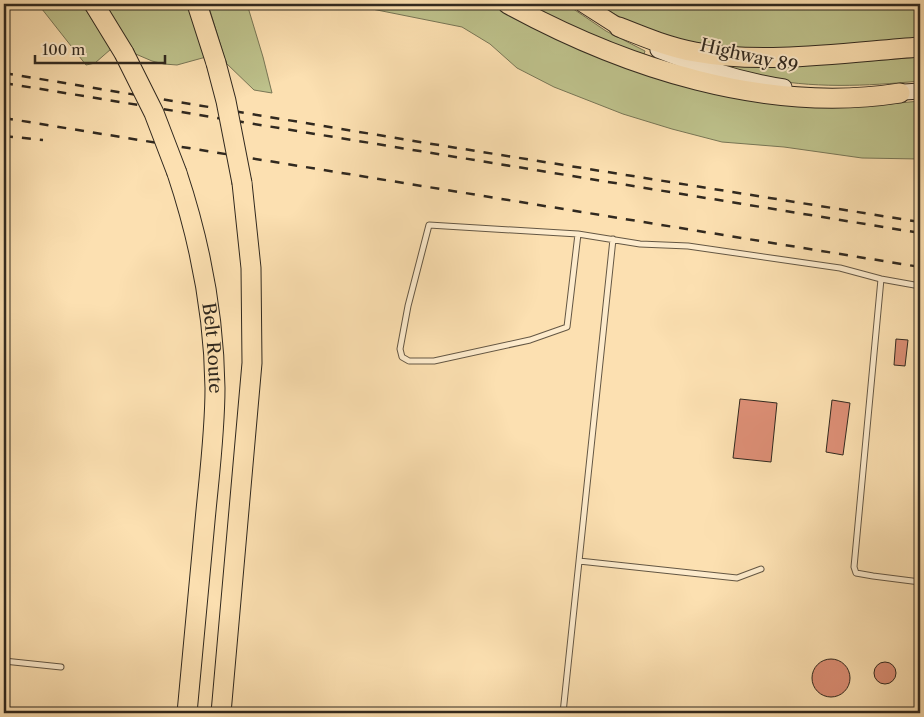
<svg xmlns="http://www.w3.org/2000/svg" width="924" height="717" viewBox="0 0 924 717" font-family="'Libre Caslon Text',serif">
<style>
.green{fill:#bec28c;stroke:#787656}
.building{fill:#dd8f76;stroke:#31291f}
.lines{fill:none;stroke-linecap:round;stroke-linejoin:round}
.lane-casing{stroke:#645744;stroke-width:7}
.secondary-casing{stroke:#31291f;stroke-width:17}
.primary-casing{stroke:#31291f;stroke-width:18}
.highway-casing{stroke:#31291f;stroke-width:21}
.lane{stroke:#fdebcc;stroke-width:5}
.secondary{stroke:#fdebcc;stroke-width:15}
.primary{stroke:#fce0b1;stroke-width:16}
.highway{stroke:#fce0b1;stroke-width:19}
.rail{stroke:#31291f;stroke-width:2.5;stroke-dasharray:9 9;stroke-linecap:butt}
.highway-bridge-casing{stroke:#31291f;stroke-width:21;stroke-linecap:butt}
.highway-bridge{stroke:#fce0b1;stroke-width:19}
.labels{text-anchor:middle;stroke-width:4;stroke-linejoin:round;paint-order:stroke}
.street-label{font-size:18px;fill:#31291f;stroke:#fdebcc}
</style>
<rect width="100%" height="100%" fill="#fce0b1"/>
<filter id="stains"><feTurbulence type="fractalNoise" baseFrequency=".004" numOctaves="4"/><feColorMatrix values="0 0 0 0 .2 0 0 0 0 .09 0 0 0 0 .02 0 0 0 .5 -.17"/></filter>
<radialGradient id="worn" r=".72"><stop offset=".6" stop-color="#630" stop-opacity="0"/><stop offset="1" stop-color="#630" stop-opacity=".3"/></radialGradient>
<path class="green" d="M38 4H82L111 49 95 63 86 65Z
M104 4H188L206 57 177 65 164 64 152 61 131 52Z
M208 4H247L263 57 272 93 254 90 226 63Z
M347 4H495L554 36 844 106 889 104 920 101V159L862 158 784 147 722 142 672 129 623 114 554 87 517 68 490 44 462 27Z
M519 4H566L606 31 645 51 643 57Z
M597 4H920V41L821 49H704L634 25Z
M920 57V81C867 86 811 89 758 77 743 74 728 69 713 65 783 66 851 63 920 57Z"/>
<path class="building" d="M896 339 908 340 905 366 894 365Z
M740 399 777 403 771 462 733 458Z
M832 400 850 403 843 455 826 452Z
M812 678a19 19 0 1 1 38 0a19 19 0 1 1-38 0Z
M874 673a11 11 0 1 1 22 0a11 11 0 1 1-22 0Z"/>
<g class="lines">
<g class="lane-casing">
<path id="lane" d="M578 234 567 327 530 340 434 361H409L402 357 400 349 408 306 429 225 578 234 640 244 688 246 840 268 881 279 920 286
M881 279 854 567 856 573 873 576 920 582
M579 561 737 578 761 569
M4 661 61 667
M563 713 613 239"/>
</g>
<g class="secondary-casing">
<path id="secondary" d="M658 50C699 67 740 80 784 87
M889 93 920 91"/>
</g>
<g class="primary-casing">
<path id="primary" d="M583 4 619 27"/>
</g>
<g class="highway-casing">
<g id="highway">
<path d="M94 4 124 53"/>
<path d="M197 4 216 63"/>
<path d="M508 4C625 68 766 114 900 93"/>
<path d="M619 27C644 37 668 47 695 52 764 65 849 52 920 47"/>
<path id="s1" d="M177 173C200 242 214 315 215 388 215 433 209 477 205 521 199 585 193 649 187 713"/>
<path d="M221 713 252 363 251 268 242 183"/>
</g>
</g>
<use href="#lane" class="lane"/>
<use href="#secondary" class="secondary"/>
<use href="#primary" class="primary"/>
<use href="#highway" class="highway"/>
<path class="rail" d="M4 73 426 143 920 222
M4 83 920 233
M4 118 920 267
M4 136 43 140"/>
<g class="highway-bridge-casing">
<path id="highway-bridge" d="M124 53 154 113 177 173
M216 63 226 101 242 183"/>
</g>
<use href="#highway-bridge" class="highway-bridge"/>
</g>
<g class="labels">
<g class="street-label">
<text transform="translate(749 56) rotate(13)" y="6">Highway 89</text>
<text dy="6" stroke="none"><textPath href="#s1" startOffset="179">Belt Route</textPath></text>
</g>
</g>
<rect width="924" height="717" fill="none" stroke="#fce0b1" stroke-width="20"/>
<rect x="5" y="5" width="914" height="707" fill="none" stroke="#31291f" stroke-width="2.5"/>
<rect x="10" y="10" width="904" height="697" fill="none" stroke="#31291f"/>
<path d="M35 55v8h130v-8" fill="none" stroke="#31291f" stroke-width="2.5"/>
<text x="42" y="55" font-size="15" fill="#31291f" stroke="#fdebcc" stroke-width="4" paint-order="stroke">100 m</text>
<rect width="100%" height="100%" filter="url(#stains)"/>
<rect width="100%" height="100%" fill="url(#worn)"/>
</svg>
